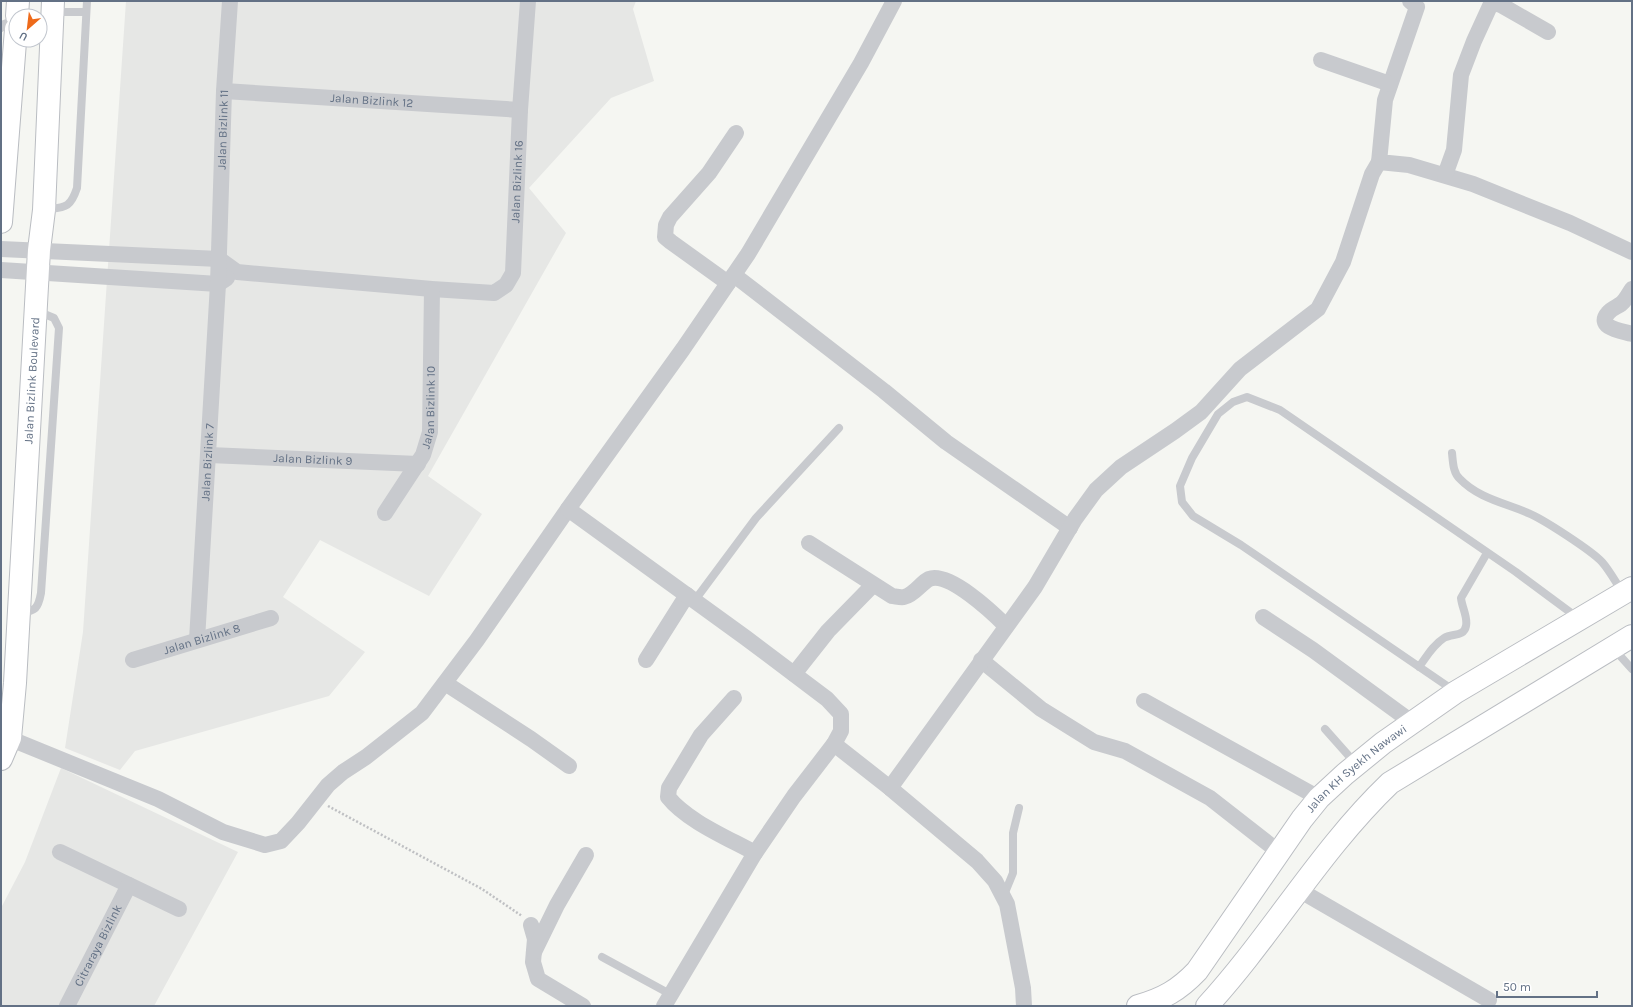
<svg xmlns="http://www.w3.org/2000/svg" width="1633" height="1007" viewBox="0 0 1633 1007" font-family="Karla,sans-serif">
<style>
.built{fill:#e6e7e5}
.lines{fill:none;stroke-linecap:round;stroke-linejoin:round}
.secondary-casing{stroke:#babdc2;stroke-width:24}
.path{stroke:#bfc0c3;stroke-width:2.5;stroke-dasharray:2 2;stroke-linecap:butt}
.lane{stroke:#c8cace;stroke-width:8}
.street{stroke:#c8cace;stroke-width:16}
.secondary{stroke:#fff;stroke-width:22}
.labels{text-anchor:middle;stroke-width:4;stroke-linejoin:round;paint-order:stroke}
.street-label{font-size:12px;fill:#637185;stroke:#fff}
</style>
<rect width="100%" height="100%" fill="#f5f6f2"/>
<path class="built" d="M126 1H636L633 9 654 81 611 98 529 188 566 233 428 476 482 514 429 596 320 540 283 597 365 652 329 696 135 751 120 770 65 748 83 632Z
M61 768 238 852 154 1006H1V908L25 862Z"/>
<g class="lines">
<g class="secondary-casing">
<g id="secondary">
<path d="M17 16 18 1"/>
<path d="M1 222 16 29"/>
<path id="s8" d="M1 759 10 738 15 683 39 250 44 210 53 1"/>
<path id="s9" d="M1138 1006C1163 999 1179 990 1197 971L1302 819 1319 798 1345 774 1383 743 1456 692 1632 588"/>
<path d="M1207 1006C1272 935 1320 850 1390 783L1632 636"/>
</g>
</g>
<path class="path" d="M328 806 482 889 522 916"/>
<path class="lane" d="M53 12H86
M1 28 4 24 15 20
M44 210C65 207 70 209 77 188L87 1
M1452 453C1453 462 1453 473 1460 479 1478 498 1505 503 1528 513 1543 519 1592 551 1602 562 1610 571 1616 583 1623 593
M695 600 756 518 839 428
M20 614C36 610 38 609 41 593L59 328 54 318 37 311
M1614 649 1632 669
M1419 667C1427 656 1433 645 1444 638 1452 633 1464 637 1466 626 1468 617 1462 608 1461 598L1487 553
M1456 692 1241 545 1193 516 1182 502 1180 486 1192 458 1218 414 1233 402 1247 397 1280 410 1516 572 1578 618
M1325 729 1356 764
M1004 895 1013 873V833L1019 808
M602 957 670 994"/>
<g class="street">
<path d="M1410 1 1417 7 1385 100 1379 162 1409 165 1473 184 1570 223 1632 252"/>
<path d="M1321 60 1390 84"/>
<path id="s1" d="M224 91 520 110"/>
<path d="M1445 175 1454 150 1461 75 1474 41 1490 6 1493 3 1501 5 1548 32"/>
<path id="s2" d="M1 249 219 259 237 272 432 289 494 293 506 285 513 273 520 110 528 1"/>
<path d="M1 270 218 284 227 278"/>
<path d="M734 275 884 391 946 442 1070 528"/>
<path d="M728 283 671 242 665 237 666 225 670 217 709 173 736 133"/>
<path d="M1632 289C1629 293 1626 300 1621 304 1617 307 1612 308 1608 313 1595 328 1623 331 1632 334"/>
<path id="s3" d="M209 455 418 464"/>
<path id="s4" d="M385 513 423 455 430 432 432 289"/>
<path d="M809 543 892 596C895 596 901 598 904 597 914 595 921 583 929 579 949 571 993 613 1006 626"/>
<path d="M1263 617 1313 650 1413 723"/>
<path id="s5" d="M197 640 218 284 224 91 230 1"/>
<path id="s6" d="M133 660 271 618"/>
<path d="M646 660 687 595"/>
<path d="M981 660 1041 709 1094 742 1125 751 1210 798 1279 852"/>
<path d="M794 674 828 631 873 585"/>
<path d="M445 683 531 739 569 766"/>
<path d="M734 698 701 735 669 788 668 797C687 821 728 838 755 853"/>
<path d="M1144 701 1319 798"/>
<path d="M1 735 158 799 223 832 265 845 281 841 298 823 328 785 343 772 366 757 422 713 477 640 568 509"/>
<path d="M834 744 890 788 977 861 995 881 1007 904 1023 988 1024 1006"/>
<path d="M890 788 1035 587 1075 519 1096 490 1121 467 1175 431 1201 412 1240 369 1318 309 1343 262 1372 174 1379 162"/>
<path d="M60 852 179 909"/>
<path d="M1299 890 1489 1000"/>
<path d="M531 925 535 939 533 962 538 979 583 1006"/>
<path d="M534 952 557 905 586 855"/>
<path id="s7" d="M67 1006 129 885"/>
<path d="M664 1006 755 853 794 796 834 744 841 731V714L827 699 746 638 568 509 683 349 748 254 861 63 894 1"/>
</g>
<use href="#secondary" class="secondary"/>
</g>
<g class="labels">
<g class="street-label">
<text dy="4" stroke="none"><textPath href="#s1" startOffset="148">Jalan Bizlink 12</textPath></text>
<text dy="4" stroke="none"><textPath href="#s5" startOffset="511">Jalan Bizlink 11</textPath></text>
<text dy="4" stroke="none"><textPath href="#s2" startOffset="618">Jalan Bizlink 16</textPath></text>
<text dy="4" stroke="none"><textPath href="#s8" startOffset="381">Jalan Bizlink Boulevard</textPath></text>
<text dy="4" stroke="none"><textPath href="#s4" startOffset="118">Jalan Bizlink 10</textPath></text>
<text dy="4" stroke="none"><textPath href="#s3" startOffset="104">Jalan Bizlink 9</textPath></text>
<text dy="4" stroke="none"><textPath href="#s5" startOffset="178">Jalan Bizlink 7</textPath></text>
<text dy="4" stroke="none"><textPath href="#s6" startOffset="72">Jalan Bizlink 8</textPath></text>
<text dy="4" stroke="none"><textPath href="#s9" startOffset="329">Jalan KH Syekh Nawawi</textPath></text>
<text dy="4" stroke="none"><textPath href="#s7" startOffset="68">Citraraya Bizlink</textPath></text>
</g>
</g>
<rect width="1633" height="1007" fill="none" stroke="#637185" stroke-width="4"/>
<g transform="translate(28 28) rotate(208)"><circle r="19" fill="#ffffff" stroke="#c1c6ce"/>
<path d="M0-3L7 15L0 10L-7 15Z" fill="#ee6a1a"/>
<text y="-6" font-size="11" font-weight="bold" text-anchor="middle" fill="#637185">U</text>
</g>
<path d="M1497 991v6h100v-6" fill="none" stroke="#637185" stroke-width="2"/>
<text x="1503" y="991" font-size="12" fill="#637185" stroke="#ffffff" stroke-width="3" paint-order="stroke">50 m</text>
</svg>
